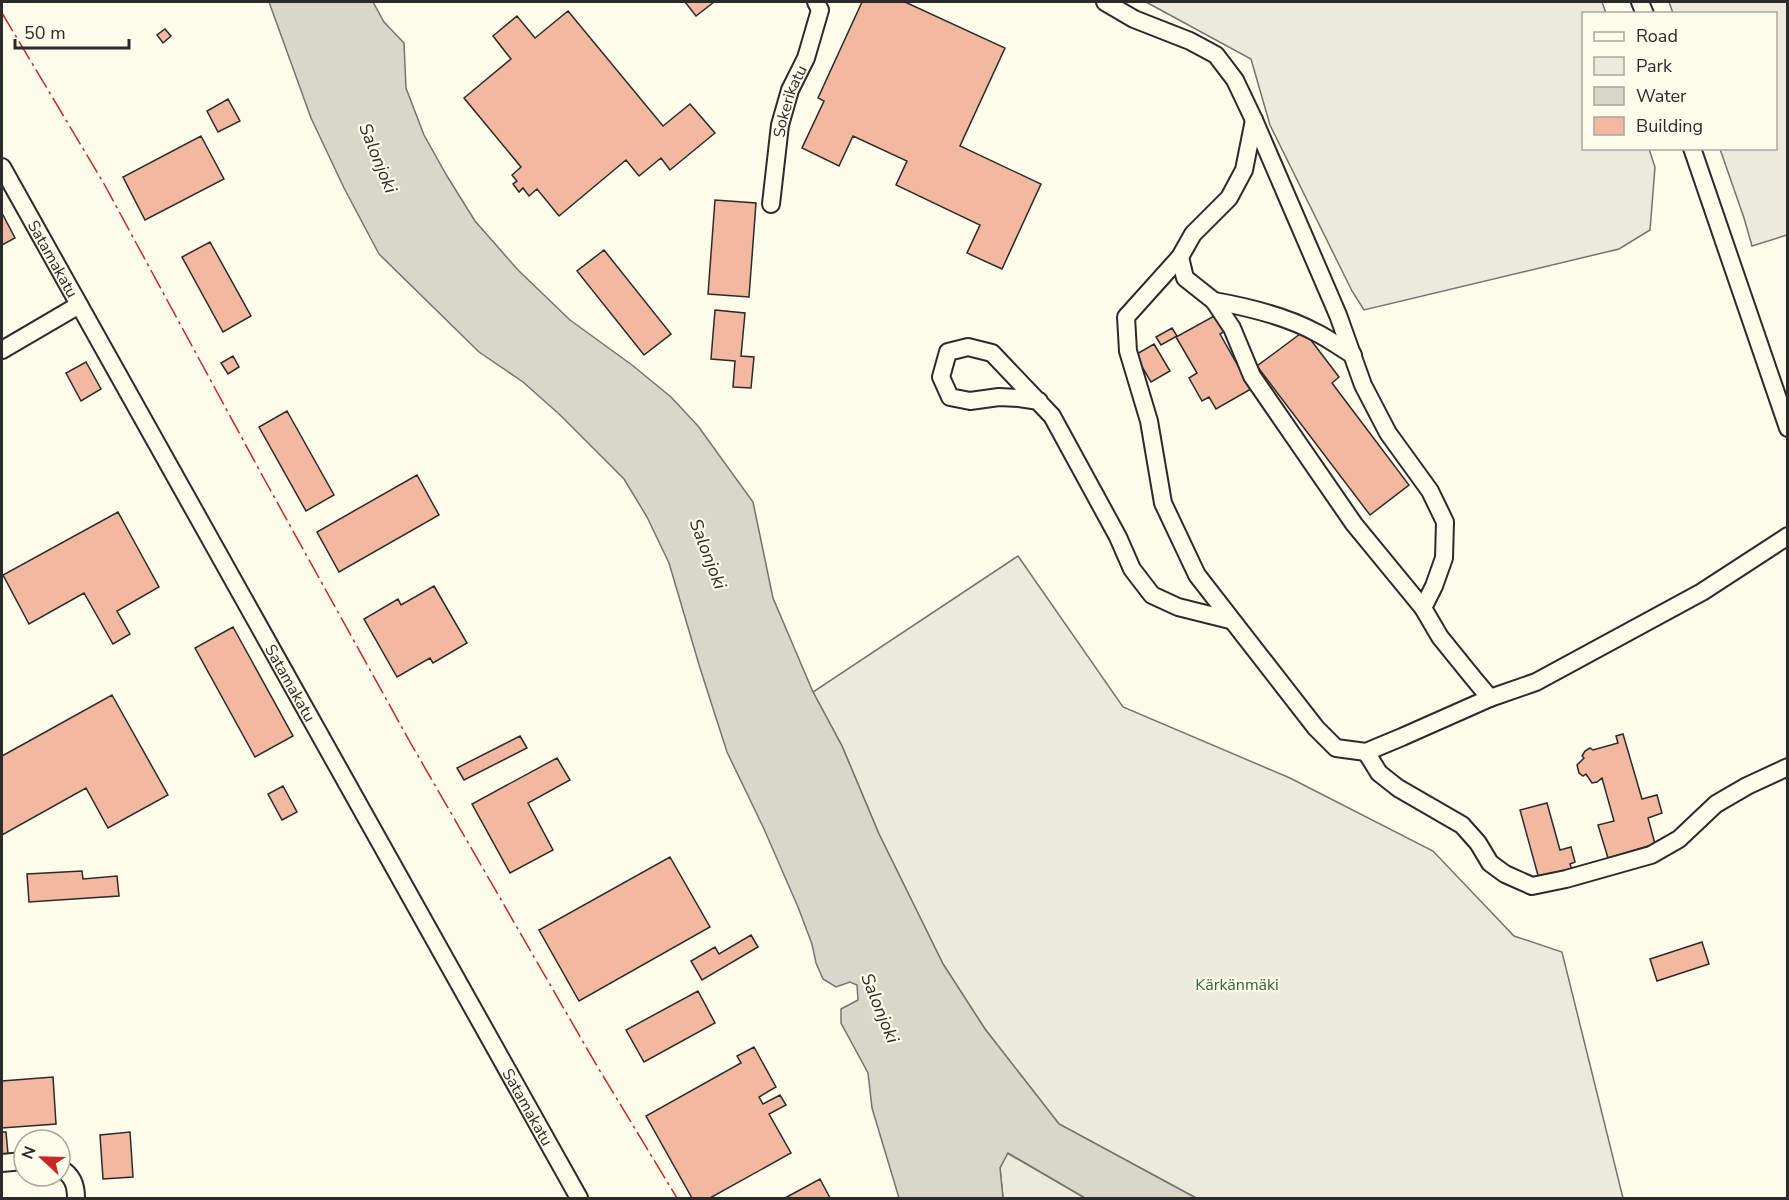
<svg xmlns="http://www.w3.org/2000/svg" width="1789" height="1200" viewBox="0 0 1789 1200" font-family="'Nunito Sans',sans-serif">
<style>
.green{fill:#ecebdb;stroke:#74746e;stroke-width:1.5}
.water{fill:#d8d7c9;stroke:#74746e;stroke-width:1.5}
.building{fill:#f2b8a0;stroke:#2b2b2b;stroke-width:1.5}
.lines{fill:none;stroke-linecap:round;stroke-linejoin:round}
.minor-casing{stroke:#2b2b2b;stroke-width:20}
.minor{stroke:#fdfbea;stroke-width:16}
.power{stroke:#c62828;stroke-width:1.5;stroke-dasharray:21 4.5 3 4.5;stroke-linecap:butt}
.labels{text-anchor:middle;stroke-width:4.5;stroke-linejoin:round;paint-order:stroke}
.street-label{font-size:16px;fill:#2b2b2b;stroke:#fdfbea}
.park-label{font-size:16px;fill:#34623c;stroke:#fdfbea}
.water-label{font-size:18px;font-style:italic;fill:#2b2b2b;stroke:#fdfbea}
</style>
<rect width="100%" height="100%" fill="#fdfbea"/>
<path class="green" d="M1146 2H1602L1606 13 1584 14V148L1649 149 1655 167 1650 230 1619 249 1364 310 1352 291 1270 125 1251 59Z
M1669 2H1787V235L1752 246 1744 218 1720 149 1776 148V14L1673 13Z
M1018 556 1123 707 1290 778 1433 851 1514 936 1562 952 1623 1198H1196L1059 1124 985 1029 943 964 879 834 842 746 813 692Z
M1007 1153 1085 1198H1003L1000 1168Z"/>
<path class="water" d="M269 2H373L384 22 404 43 406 88 424 135 447 176 475 221 518 270 570 320 632 365 671 397 698 426 753 502 773 598 813 692 842 746 879 834 943 964 985 1029 1059 1124 1196 1198H1085L1008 1153 1000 1168 1003 1198H899L872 1108 868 1073 841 1023V1009L858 1000 857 985 850 982 836 987 823 979 816 963 812 944 798 907 764 829 727 752 700 668 669 563 647 517 624 479 559 414 523 382 479 352 379 254 344 188 311 118Z"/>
<path class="building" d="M685 2H714L696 16Z
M862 2H905L1005 48 960 146 1041 184 1002 269 967 253 980 225 896 185 907 161 853 136 839 166 802 148 824 101 818 98Z
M568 11 663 126 690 104 715 133 670 170 661 158 639 176 626 160 559 216 537 189 529 196 523 188 519 192 513 184 517 181 512 175 521 167 464 98 511 59 493 36 517 16 535 38Z
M165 29 171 36 163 43 157 35Z
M228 99 240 121 218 132 207 111Z
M201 136 224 179 145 220 123 177Z
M715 200 756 203 749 297 708 294Z
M2 213 15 238 2 245Z
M210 242 251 316 223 332 182 257Z
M604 250 671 334 644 355 577 271Z
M715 310 745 313 741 356 754 357 751 388 733 387 735 361 711 359Z
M1216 315 1225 331 1220 334 1251 389 1216 409 1209 397 1202 401 1189 378 1197 373 1176 337Z
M1172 328 1177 336 1161 345 1156 337Z
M1304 331 1339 377 1332 383 1409 485 1370 515 1257 366Z
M1154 344 1170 371 1151 382 1135 355Z
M233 356 239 367 228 374 221 363Z
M86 362 101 389 81 401 66 373Z
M287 411 334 495 306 511 259 427Z
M417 475 439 515 339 572 317 532Z
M118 512 159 587 117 611 130 634 113 644 84 593 29 624 3 575Z
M434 586 467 643 433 663 430 658 397 677 364 619 398 599 401 605Z
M233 627 293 736 255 757 195 648Z
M112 695 168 795 108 828 86 788 2 835V756Z
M1623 734 1642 799 1657 795 1662 813 1648 818 1655 844 1608 858 1598 825 1614 821 1602 778 1597 782 1592 783 1586 774 1583 776 1579 773 1577 765 1584 758 1582 756 1585 751 1590 748 1593 750 1618 743 1616 736Z
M520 736 527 748 464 780 457 768Z
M557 758 570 780 528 803 553 850 510 873 472 804Z
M283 786 297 812 282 820 268 794Z
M1547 803 1560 850 1571 847 1575 862 1570 864 1572 870 1539 879 1520 810Z
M670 857 710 927 579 1001 539 930Z
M82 871 83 879 117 876 119 896 29 902 27 874Z
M751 935 758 947 702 980 691 961 715 947 719 954Z
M1702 942 1709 964 1657 981 1650 959Z
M698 991 715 1023 644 1062 626 1030Z
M754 1047 776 1087 759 1097 763 1104 780 1095 786 1105 769 1114 791 1153 710 1198H692L646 1116 741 1063 737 1056Z
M53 1077 56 1124 2 1128V1081Z
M2 1132H6L8 1154 2 1155Z
M130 1132 133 1177 103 1179 100 1135Z
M820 1179 830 1198H785Z"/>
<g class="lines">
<g class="minor-casing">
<g id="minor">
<path d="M1105 2 1134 19 1190 41 1216 55 1235 80 1254 120 1338 315 1363 385 1388 433 1430 491 1445 522 1444 558 1434 586 1423 608"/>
<path d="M1640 2 1645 14"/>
<path d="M1254 120 1244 170 1229 198 1193 234 1180 257 1126 317 1128 351 1149 421 1163 503 1197 575 1316 728 1336 748 1366 752 1402 737 1490 698 1536 682 1702 592 1788 536"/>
<path d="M1692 148 1788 428"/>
<path id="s1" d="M2 167 579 1198"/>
<path id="s2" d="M771 204 780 125 790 90 806 58 820 10 816 2"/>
<path d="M1180 257 1185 278 1214 301 1232 328 1252 376 1354 524 1423 608 1440 637 1474 679 1490 698"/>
<path d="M1214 301C1248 307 1286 316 1317 333 1329 339 1341 348 1353 355"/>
<path d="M2 350 79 305"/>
<path d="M1039 401 1019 398 999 397 970 401 950 397 941 377 948 352 968 347 992 353 1052 416 1118 537 1132 569 1152 595 1178 607 1230 620"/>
<path d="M1366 752 1379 773 1398 788 1462 825 1478 843 1490 863 1505 874 1532 886 1566 879 1651 855 1679 839 1716 804 1747 786 1788 767"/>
<path d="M2 1163 24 1161"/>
<path d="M60 1168C72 1175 76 1184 76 1198"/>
</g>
</g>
<use href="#minor" class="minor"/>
<path class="power" d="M2 13 103 182 262 475 410 742 597 1066 677 1198"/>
</g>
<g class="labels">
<g class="street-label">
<text dy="6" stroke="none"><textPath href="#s2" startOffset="105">Sokerikatu</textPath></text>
<text dy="6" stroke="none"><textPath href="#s1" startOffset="105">Satamakatu</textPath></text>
<text dy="6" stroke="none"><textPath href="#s1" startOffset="591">Satamakatu</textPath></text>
<text dy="6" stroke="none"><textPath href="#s1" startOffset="1077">Satamakatu</textPath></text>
</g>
<g class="park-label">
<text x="1237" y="990">Kärkänmäki</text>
</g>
<g class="water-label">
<text transform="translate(378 158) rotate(68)" y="6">Salonjoki</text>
<text transform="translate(708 554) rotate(69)" y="6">Salonjoki</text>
<text transform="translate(880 1008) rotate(68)" y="6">Salonjoki</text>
</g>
</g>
<rect width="1789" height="1200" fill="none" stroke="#2b2b2b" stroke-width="6"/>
<rect x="1582" y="12" width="195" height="138" fill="#fdfbea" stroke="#a9a89e" stroke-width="1.5"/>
<rect x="1594" y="32" width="30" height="9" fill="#fdfbea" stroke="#a9a89e" stroke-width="1.5"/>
<text x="1636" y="42" font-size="18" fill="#2b2b2b">Road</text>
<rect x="1594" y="57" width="30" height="18" fill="#ecebdb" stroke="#a9a89e" stroke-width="1.5"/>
<text x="1636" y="72" font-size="18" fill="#2b2b2b">Park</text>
<rect x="1594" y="87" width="30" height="18" fill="#d8d7c9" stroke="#a9a89e" stroke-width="1.5"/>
<text x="1636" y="102" font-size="18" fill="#2b2b2b">Water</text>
<rect x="1594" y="117" width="30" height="18" fill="#f2b8a0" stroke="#a9a89e" stroke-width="1.5"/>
<text x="1636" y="132" font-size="18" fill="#2b2b2b">Building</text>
<g transform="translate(42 1158) rotate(292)"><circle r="28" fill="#fdfbea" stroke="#a9a89e" stroke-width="1.5"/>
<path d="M0-4.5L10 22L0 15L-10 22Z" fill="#c62828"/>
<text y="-9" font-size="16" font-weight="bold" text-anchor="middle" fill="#2b2b2b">N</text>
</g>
<path d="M15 39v9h114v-9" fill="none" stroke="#2b2b2b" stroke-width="3"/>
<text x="24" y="39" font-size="18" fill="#2b2b2b" stroke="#fdfbea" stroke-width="4.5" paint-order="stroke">50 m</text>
</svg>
